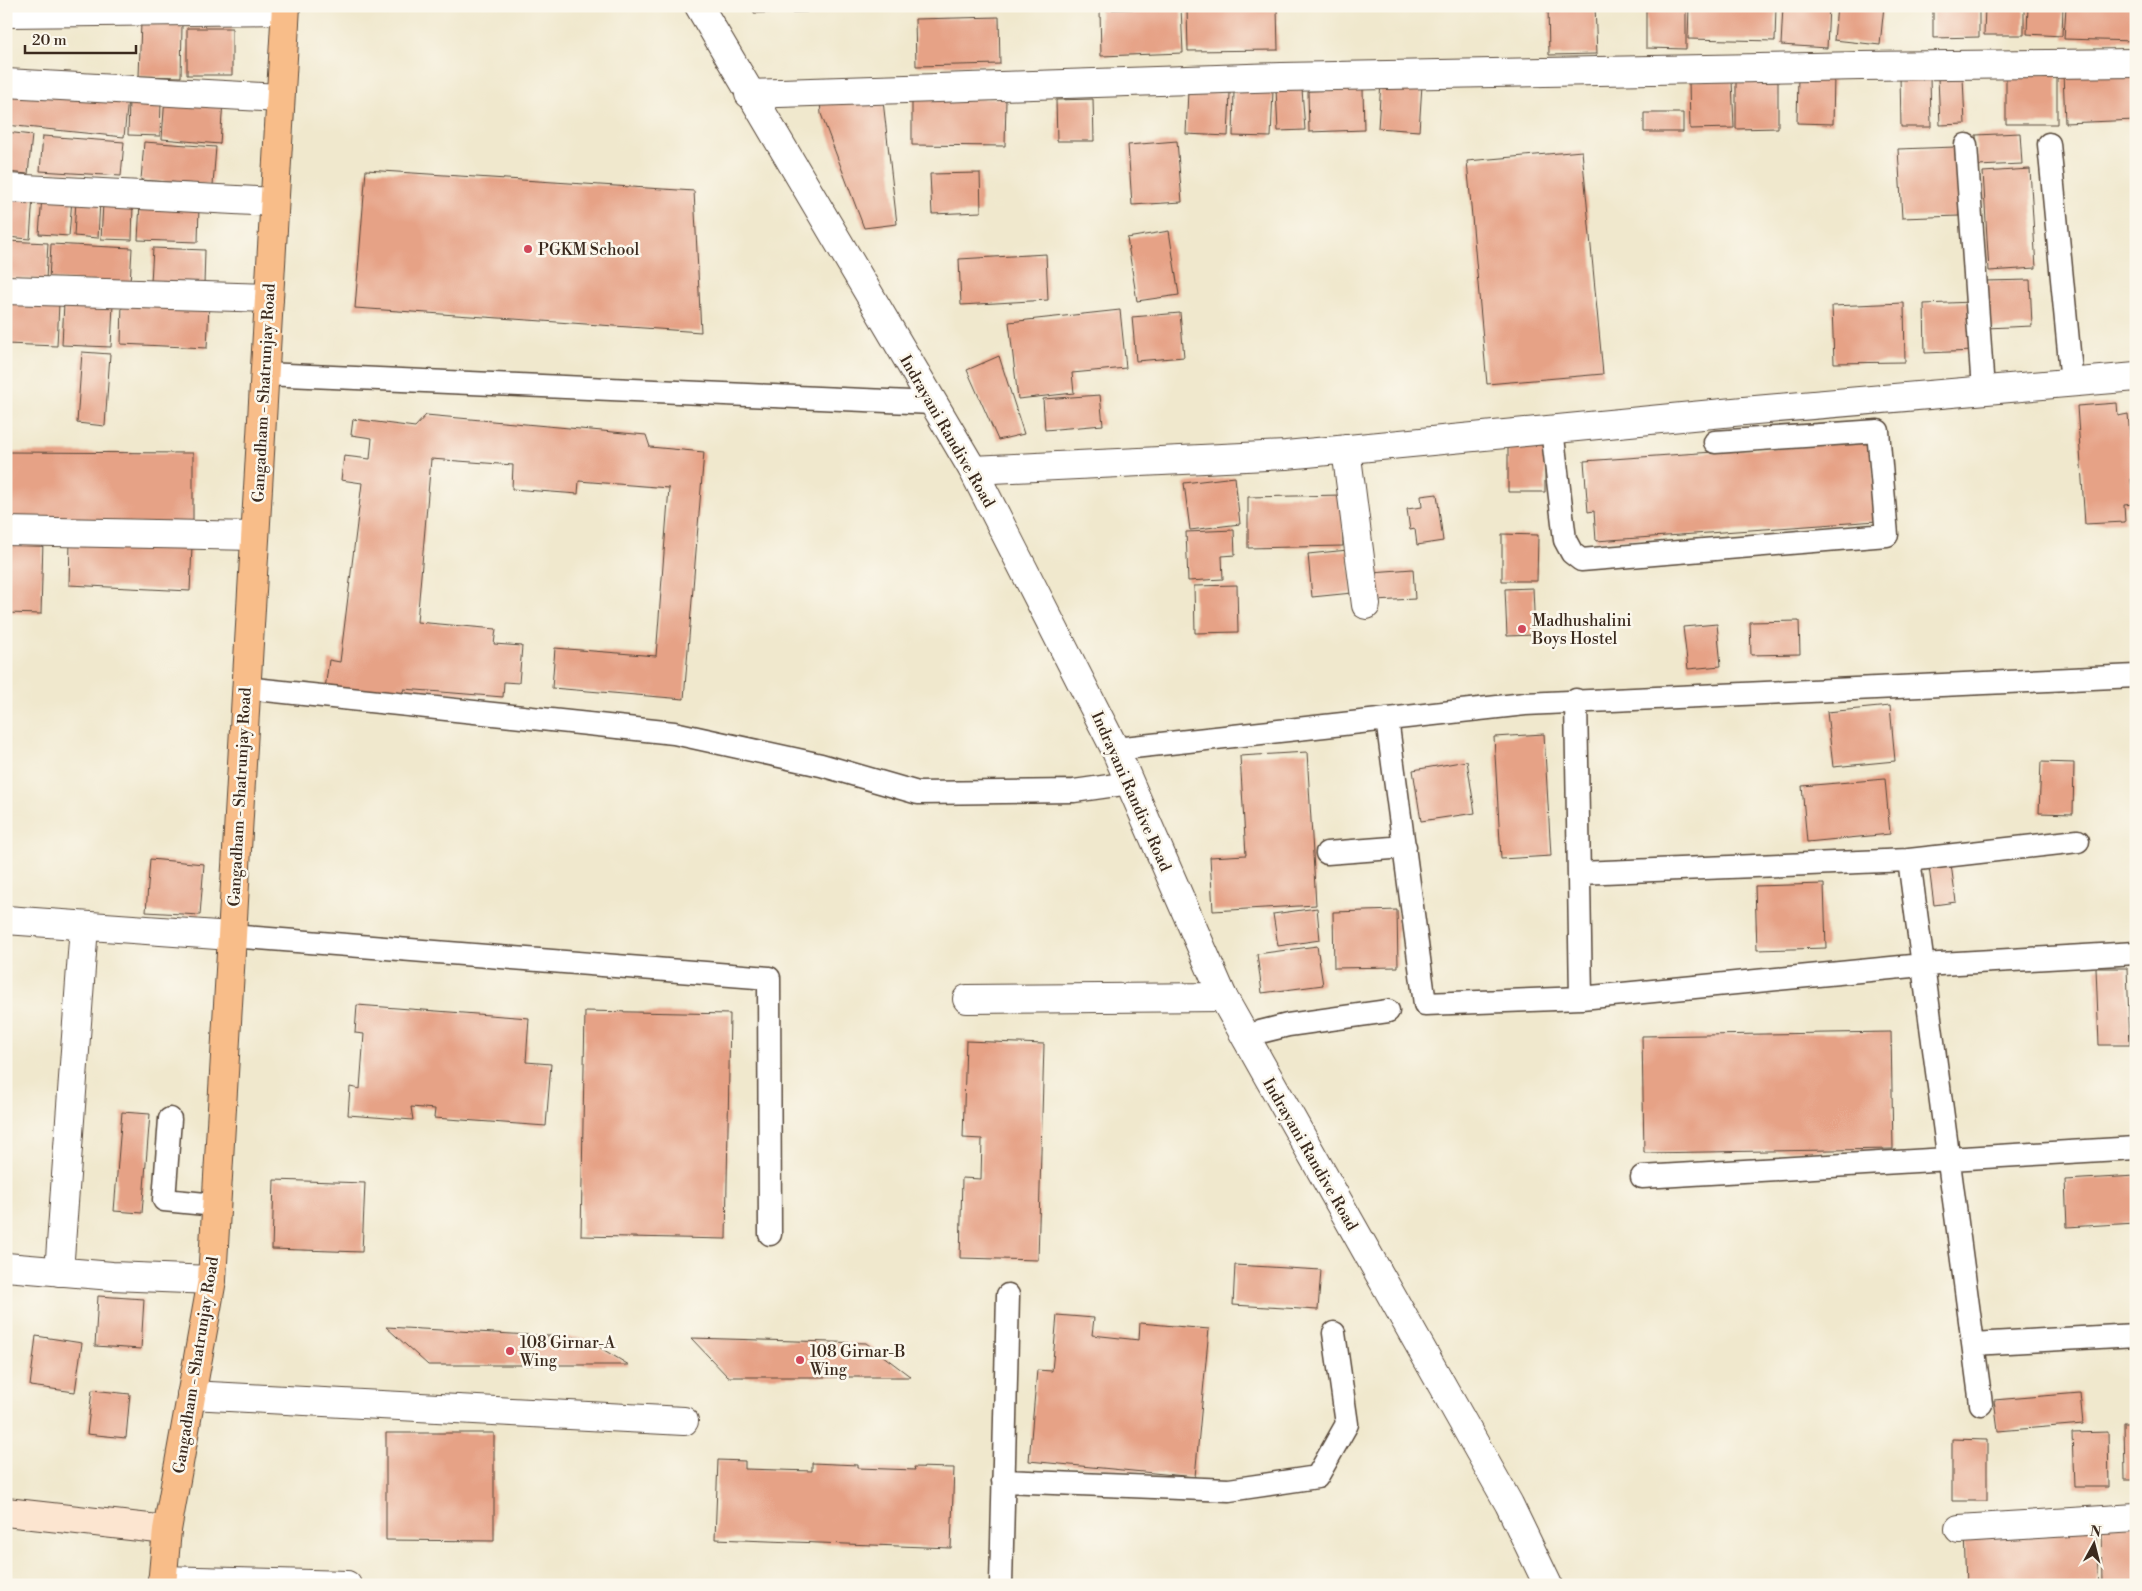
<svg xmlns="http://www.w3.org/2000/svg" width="2142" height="1591" viewBox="0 0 2142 1591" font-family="'Libre Bodoni',serif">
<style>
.building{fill:#e6a286}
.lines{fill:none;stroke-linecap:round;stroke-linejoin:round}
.service-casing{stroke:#564638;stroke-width:25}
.minor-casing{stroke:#564638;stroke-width:30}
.tertiary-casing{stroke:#564638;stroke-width:30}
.secondary-casing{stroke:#564638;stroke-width:30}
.primary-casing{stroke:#564638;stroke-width:30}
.service{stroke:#fff;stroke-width:22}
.minor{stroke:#fff;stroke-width:28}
.tertiary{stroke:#fff;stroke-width:28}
.secondary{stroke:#fce5d0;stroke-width:28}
.primary{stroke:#f8bd89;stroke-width:28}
.poi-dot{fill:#d1495b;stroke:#fbf7ec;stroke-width:2}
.labels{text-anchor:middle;stroke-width:5;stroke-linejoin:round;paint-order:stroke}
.poi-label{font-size:16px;fill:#3b2a1e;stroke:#fbf7ec;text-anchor:start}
.street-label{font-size:16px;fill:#3b2a1e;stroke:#fbf7ec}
</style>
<rect width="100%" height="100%" fill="#fbf7ec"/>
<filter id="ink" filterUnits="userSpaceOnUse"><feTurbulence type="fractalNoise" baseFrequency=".02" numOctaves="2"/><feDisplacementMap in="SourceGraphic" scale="10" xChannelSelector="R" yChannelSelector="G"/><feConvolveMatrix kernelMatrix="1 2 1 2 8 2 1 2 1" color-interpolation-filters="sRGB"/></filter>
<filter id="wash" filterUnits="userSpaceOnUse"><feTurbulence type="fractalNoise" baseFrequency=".0096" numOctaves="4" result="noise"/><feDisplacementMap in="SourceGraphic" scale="20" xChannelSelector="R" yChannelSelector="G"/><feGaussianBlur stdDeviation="1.12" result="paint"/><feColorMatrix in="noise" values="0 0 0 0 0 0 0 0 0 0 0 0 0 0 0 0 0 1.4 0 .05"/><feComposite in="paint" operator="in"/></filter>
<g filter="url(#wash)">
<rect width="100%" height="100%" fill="#f0e8cd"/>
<g id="blocks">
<path class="building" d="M754 6H807V12L754 13Z
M1548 6H1595L1597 54 1549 55Z
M1646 6H1686V49L1646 48Z
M1689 6H1776L1775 41 1688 39Z
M1783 6H1829L1827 48 1781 45Z
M1837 6H1884L1880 45 1834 40Z
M1933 6H1979V37L1933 38Z
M1985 6H2024V35H1984Z
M2028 6H2063L2062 36 2027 34Z
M2066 6H2136L2135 41 2064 39Z
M1181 7 1183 53 1101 56 1100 10Z
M1277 8 1278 50 1188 51 1187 9Z
M999 17 1000 64 916 66 915 19Z
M141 23 182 25 181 77 139 76Z
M187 28H232V75H187Z
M2135 70 2136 120 2065 123 2063 73Z
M2006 73H2057V124H2006Z
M1900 75H1930L1931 127H1901Z
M1798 76H1834L1833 124 1797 123Z
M1963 77 1965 124 1940 125 1938 78Z
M1732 80 1734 128 1690 129 1689 81Z
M1381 82 1422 85 1419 131 1378 128Z
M1736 82H1778V128L1736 129Z
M6 87 128 99 124 137 6 125Z
M1276 89H1302L1305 130 1278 131Z
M1363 89 1364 130 1309 132 1308 91Z
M1234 90 1273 91 1271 137 1233 136Z
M1188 91 1230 93 1228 136 1186 134Z
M882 92 897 224 864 228 821 114 820 99Z
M165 96 223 101 220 144 162 139Z
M912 98 1006 99 1005 146 912 145Z
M1093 99 1094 141H1057L1056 100Z
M129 101 161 102 160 136 128 135Z
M1644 113H1683V132H1644Z
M6 132 32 135 28 174 6 172Z
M2020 133 2022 164 1977 166 1976 135Z
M43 136 124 142 121 176 40 171Z
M1177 141 1182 202 1132 205 1128 145Z
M144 142 216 147 213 185 141 180Z
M1956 147 1959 216 1902 218 1898 149Z
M1582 151 1603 374 1487 384 1467 161Z
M2030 169 2036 268 1989 271 1983 172Z
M366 170 694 191 701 332 355 308Z
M980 173 981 212 932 214 930 174Z
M6 195 33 197 30 239 6 237Z
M42 197 72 199 69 236 39 234Z
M76 200 100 201 98 238 74 236Z
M140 202 199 205 198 242 138 240Z
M103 203 133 204 132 240 101 239Z
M1169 231 1179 295 1137 301 1127 238Z
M6 241 48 243 46 280 6 278Z
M51 244 132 248 130 284 49 279Z
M153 248 205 250 204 285 151 282Z
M1046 254 1048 300 961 305 959 259Z
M2030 280 2032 326 1986 328 1985 281Z
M6 301 59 303 57 346 6 344Z
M122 301 209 305 207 348 121 344Z
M64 302 113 304 111 347 62 345Z
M1972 302 1974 351 1925 353 1924 304Z
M1904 303 1905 362 1834 363 1832 306Z
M1120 310 1126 368 1072 373 1074 393 1018 399 1009 322Z
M1180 313 1184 357 1136 361 1132 317Z
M82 352 110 354 105 426 77 423Z
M999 356 1024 434 998 440 967 370Z
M1100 395 1103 425 1045 430 1043 399Z
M2117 403 2118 416 2128 414 2130 436H2136V479H2131L2133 504 2124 505 2125 522 2085 524 2077 406Z
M426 415 646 435 650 447 704 452 684 699 552 688 555 648 656 656 669 488 579 481 578 494 512 489 513 465 431 459 417 622 496 629 494 644 522 646 519 683 504 682 503 697 404 689 400 698 325 689 329 660 340 662 362 483 341 480 344 456 370 459 372 438 351 435 353 419 415 427Z
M1871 441 1877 521 1596 541 1594 511 1588 512 1584 461Z
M1508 445H1545V492H1508Z
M6 452 193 453V524L6 523Z
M1235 477 1240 524 1190 530 1184 483Z
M1437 494 1443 541 1417 545 1415 529 1410 530 1407 509 1422 507 1421 496Z
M1342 495 1343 546 1248 548V497Z
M1234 530 1235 555 1222 556 1223 579 1188 581 1186 532Z
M1502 534 1538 535 1537 581H1502Z
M6 538 43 540 41 614 6 613Z
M70 541 192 546 190 591 69 585Z
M1348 550 1352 593 1312 597 1308 554Z
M1413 569 1415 599 1374 601 1372 572Z
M1237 585 1238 632 1195 633 1194 586Z
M1533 588 1535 635 1507 636 1505 589Z
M1799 621 1800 654 1751 655 1750 622Z
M1717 624 1721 666 1688 669 1683 627Z
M1890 706 1895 761 1833 767 1827 712Z
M1544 734 1551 856 1501 859 1494 737Z
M1307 752 1316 905 1213 911 1210 857 1246 855 1240 756Z
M1467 761 1475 813 1421 821 1413 770Z
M2041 762 2074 763 2073 814 2039 813Z
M1885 779 1890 834 1807 842 1802 786Z
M150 859 204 864 200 915 146 912Z
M1951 864 1956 902 1934 905 1929 867Z
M1824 884 1826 948 1757 950 1755 886Z
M1317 908 1320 940 1278 946 1273 914Z
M1397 910 1398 967 1334 968 1333 912Z
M1317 946 1323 985 1262 993 1257 954Z
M2096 968H2127L2130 1045H2099Z
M357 1005 529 1018 526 1062 551 1064 546 1126 434 1118 435 1109 411 1107 413 1120 348 1115 350 1087 360 1089 364 1034 355 1033Z
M585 1011 730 1014 726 1239 581 1236Z
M1891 1032 1893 1149 1644 1153 1642 1036Z
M966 1041 1044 1044 1038 1260 960 1258 962 1178 981 1179 982 1139 963 1138Z
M122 1112 150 1114 142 1213 114 1211Z
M2136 1176V1223L2067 1227 2065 1180Z
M274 1180 365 1183 362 1252 272 1249Z
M1235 1265 1321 1270 1318 1310 1233 1305Z
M98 1296 144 1299 141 1349 95 1346Z
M1057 1315 1094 1318 1092 1335 1139 1340 1140 1323 1209 1329 1195 1477 1029 1461 1037 1370 1052 1371Z
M386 1327 584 1338 629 1365H428Z
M36 1336 82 1343 75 1392 30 1386Z
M691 1338 866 1343 911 1377H728Z
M92 1390 130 1394 126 1438 87 1434Z
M2080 1393 2083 1424 1998 1431 1994 1400Z
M2124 1423H2136V1479H2125Z
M2108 1432 2109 1487H2074L2072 1433Z
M386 1433H494V1541L386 1540Z
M1952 1439 1987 1440V1501H1952Z
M718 1460 745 1461V1469L812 1471V1463L858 1465V1468L915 1470 914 1467 954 1468 951 1548 715 1539Z
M2102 1526H2136V1584L2103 1585Z
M2095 1527 2099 1585H1966L1964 1534Z"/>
</g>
</g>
<g filter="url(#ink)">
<use href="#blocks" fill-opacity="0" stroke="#564638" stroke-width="1"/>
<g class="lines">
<g class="service-casing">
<path id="service" d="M2049 144 2072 383
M1966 145 1983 390
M264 374 933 403
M1552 429 1565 540 1572 553 1581 560 1887 535 1878 431 1715 442
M246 688 674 733 821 765 918 793 1074 791 1130 783
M1576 700 1581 998
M1387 719 1425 1004 1581 998 1922 965 2136 953
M1115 749 1525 704 2136 676
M1327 853 1405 847
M1909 860 1981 1404
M1579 873 1909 860 2078 841
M231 936 769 978 770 1234
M1244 1036 1288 1025 1388 1011
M170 1119 164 1200 216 1205
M1642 1177 2136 1148
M1973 1344 2136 1335
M1003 1481 1229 1490 1317 1477 1347 1424 1334 1333
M1001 1585 1008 1295"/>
</g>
<g class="minor-casing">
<path id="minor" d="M6 13 285 10
M6 83 280 98
M749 94 1282 77 1861 66 2136 63
M6 188 274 202
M6 290 269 298
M1346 449 1366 605
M973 470 1286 455 1744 411 2136 377
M6 531 255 536
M6 920 231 936
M967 999 1223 997
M6 1267 112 1276 212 1280
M59 1272 84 926
M191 1395 684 1421
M1959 1529 2136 1518
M162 1580 347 1585"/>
</g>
<g class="tertiary-casing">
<path id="tertiary" d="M699 6 973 470 1115 749 1223 997 1509 1504 1548 1585"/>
</g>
<g class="secondary-casing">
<path id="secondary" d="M6 1512 167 1530"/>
</g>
<g class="primary-casing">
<path id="primary" d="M162 1585 167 1530 212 1280 286 6"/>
</g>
<use href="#service" class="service"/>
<use href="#minor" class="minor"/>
<use href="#tertiary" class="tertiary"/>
<use href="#secondary" class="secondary"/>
<use href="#primary" class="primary"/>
</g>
</g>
<g class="poi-dot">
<circle cx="528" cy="249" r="5"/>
<circle cx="1522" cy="629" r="5"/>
<circle cx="510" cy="1351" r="5"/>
<circle cx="800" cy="1360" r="5"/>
</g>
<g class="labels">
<g class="poi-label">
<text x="538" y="255">PGKM School</text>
<text x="1532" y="626">Madhushalini<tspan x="1532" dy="18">Boys Hostel</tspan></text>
<text x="520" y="1348">108 Girnar-A<tspan x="520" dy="18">Wing</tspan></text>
<text x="810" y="1357">108 Girnar-B<tspan x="810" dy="18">Wing</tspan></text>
</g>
<g class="street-label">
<text transform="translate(263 393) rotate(-87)" y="6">Gangadham - Shatrunjay Road</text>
<text transform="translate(948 431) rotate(60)" y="6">Indrayani Randive Road</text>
<text transform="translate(1132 791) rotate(66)" y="6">Indrayani Randive Road</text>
<text transform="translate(239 797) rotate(-87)" y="6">Gangadham - Shatrunjay Road</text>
<text transform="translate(1311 1154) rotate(60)" y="6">Indrayani Randive Road</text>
<text transform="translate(195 1365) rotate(-81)" y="6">Gangadham - Shatrunjay Road</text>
</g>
</g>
<rect width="2142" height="1591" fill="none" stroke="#fbf7ec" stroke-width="25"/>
<g transform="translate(2094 1544) rotate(7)" stroke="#fbf7ec" stroke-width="4" paint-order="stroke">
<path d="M0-4L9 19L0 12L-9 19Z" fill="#3b2a1e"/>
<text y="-8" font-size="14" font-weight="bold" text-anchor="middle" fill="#3b2a1e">N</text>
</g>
<path d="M25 45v8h111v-8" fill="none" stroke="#3b2a1e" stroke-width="2.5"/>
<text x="32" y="45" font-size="15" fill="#3b2a1e" stroke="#fbf7ec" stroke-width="4" paint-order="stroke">20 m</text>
</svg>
